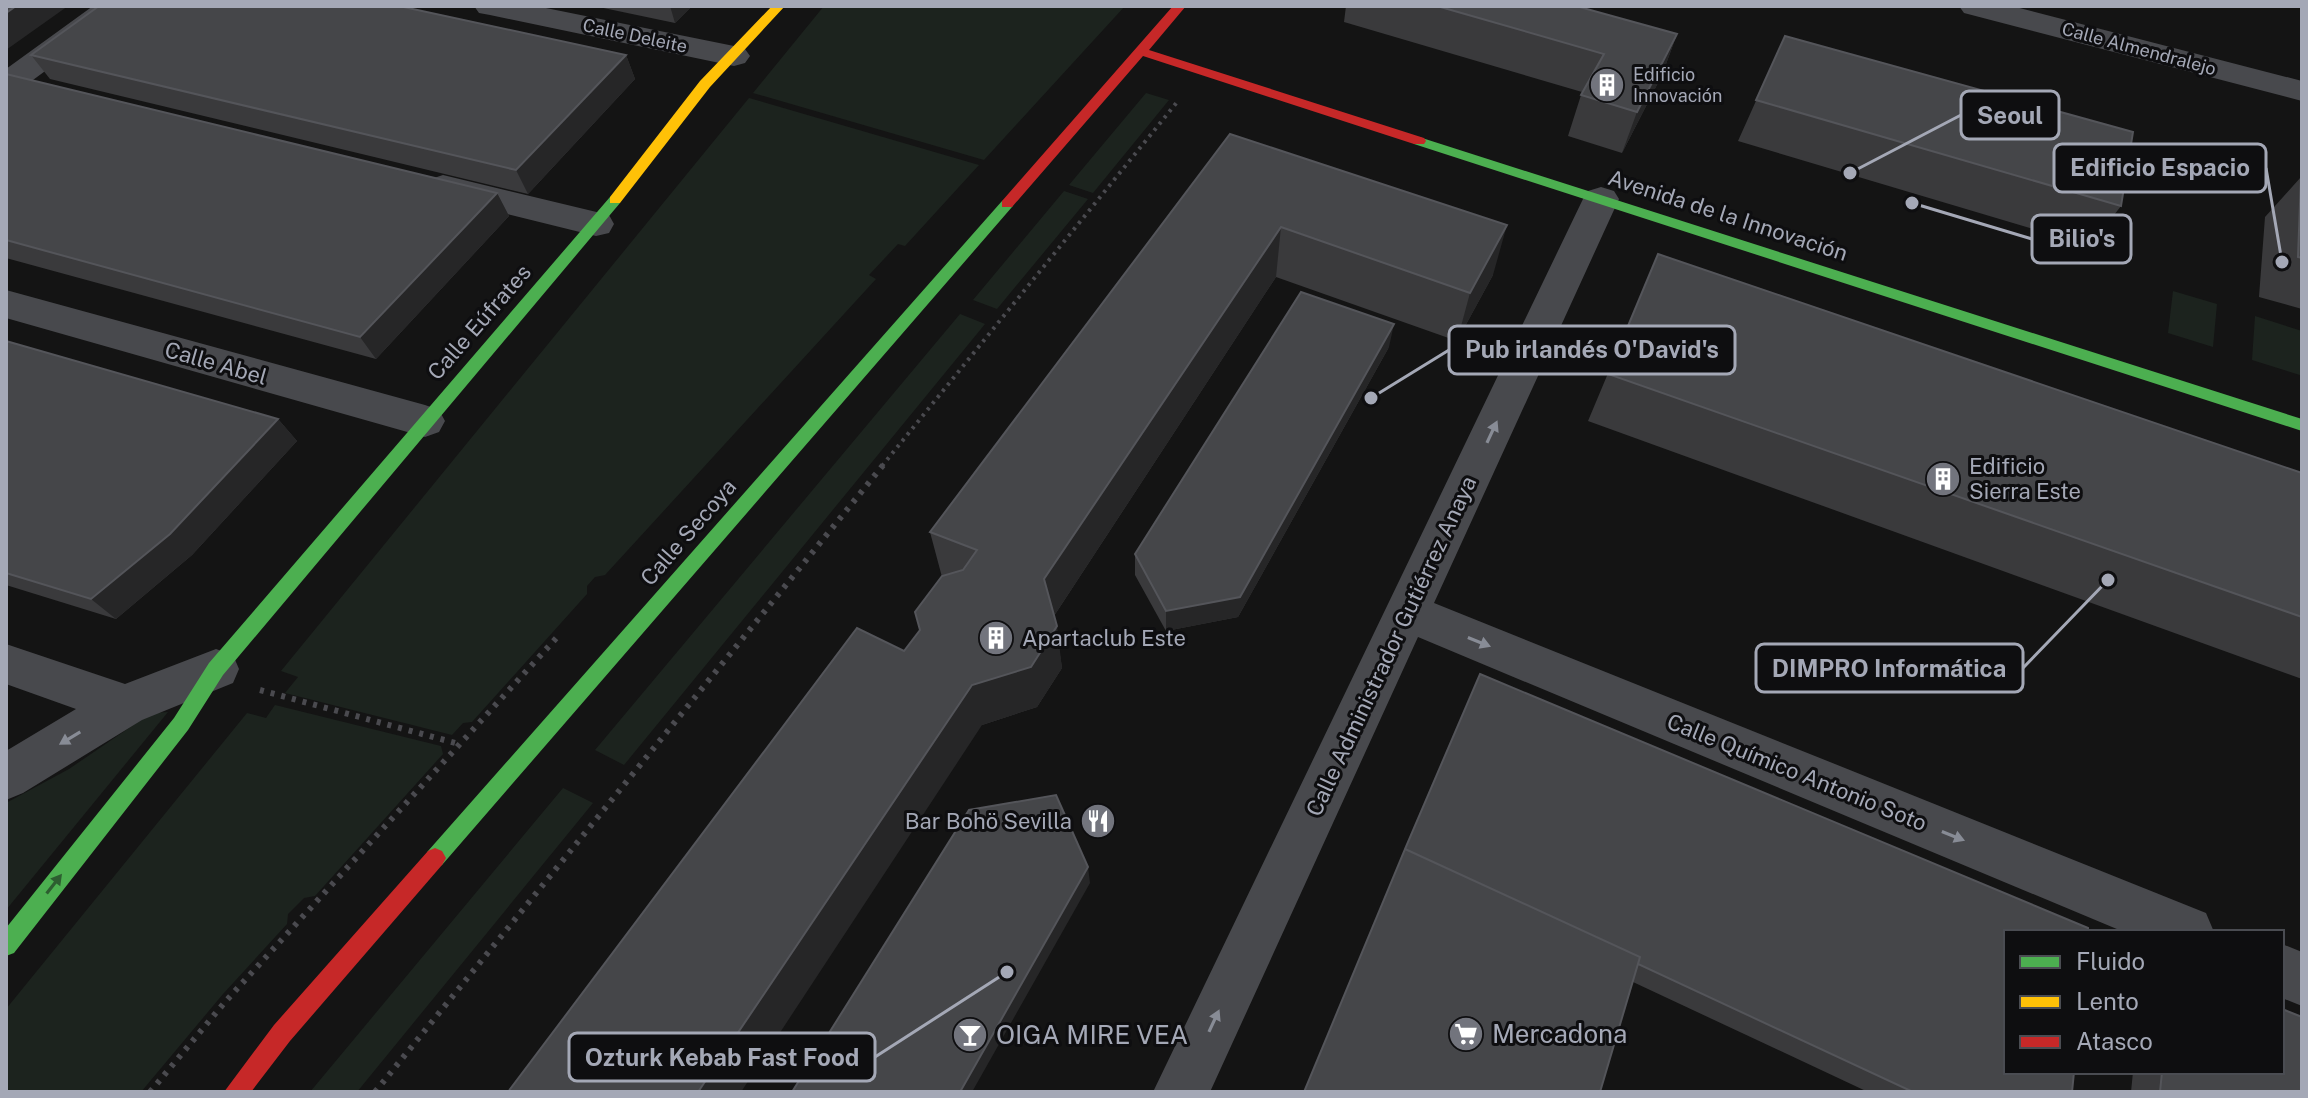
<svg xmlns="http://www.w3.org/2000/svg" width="2308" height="1098" viewBox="0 0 2308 1098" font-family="'Public Sans',sans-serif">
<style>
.green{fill:#1c231e}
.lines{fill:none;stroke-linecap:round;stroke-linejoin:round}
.path-far1{stroke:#4a4a4f;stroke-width:4;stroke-dasharray:3 5;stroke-linecap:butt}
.path{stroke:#4a4a4f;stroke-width:6;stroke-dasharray:4 7;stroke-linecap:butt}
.street{fill:#48494d;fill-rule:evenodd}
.fast{fill:#4caf50;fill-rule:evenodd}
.slow{fill:#ffc107;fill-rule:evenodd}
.jam{fill:#c62828;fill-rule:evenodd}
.wall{fill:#3a3a3c}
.shaded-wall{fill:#262627}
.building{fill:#454649;stroke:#54555a;stroke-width:2}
.oneway{fill:#888c96}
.oneway2{fill:#2d5e30}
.labels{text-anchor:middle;stroke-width:6;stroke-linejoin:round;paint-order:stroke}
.far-street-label{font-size:18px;fill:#a4a8b6;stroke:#0e0e10}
.far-poi-label{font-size:18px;fill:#a4a8b6;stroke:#0e0e10;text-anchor:start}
.street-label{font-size:22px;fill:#a4a8b6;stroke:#0e0e10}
.poi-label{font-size:22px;fill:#a4a8b6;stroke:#0e0e10;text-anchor:start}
.near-poi-label{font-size:26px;fill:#a4a8b6;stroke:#0e0e10;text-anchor:start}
.leader{fill:none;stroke:#a4a8b6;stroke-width:3}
.callout-dot{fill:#a4a8b6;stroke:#0e0e10;stroke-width:3}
.callout{fill:#0e0e10;stroke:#a4a8b6;stroke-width:3}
.callout-label{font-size:24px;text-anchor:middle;font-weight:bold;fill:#a4a8b6}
</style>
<rect width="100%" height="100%" fill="#141414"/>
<path class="green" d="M824 6H1125L984 160 753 93Z
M1146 93 1169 100 1093 193 1069 185Z
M749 98 979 165 905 246 898 244 869 275 876 279 605 575 595 577 587 586V594L472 722 463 723 452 735 285 693 298 677 281 671Z
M1064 191 1088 199 997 309 973 300Z
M2173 291 2217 304 2213 347 2168 333Z
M960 314 985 324 624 765 595 750Z
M2255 316 2302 331 2300 375 2252 360Z
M275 705 441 746 443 754 315 896 304 898 288 914 287 924 223 994 141 1092H6V1009L247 713 266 718Z
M168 712 6 910V803L69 769 151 713Z
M563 788 593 803 357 1092H310Z"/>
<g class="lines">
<path class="path-far1" d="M882 466 1178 101"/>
<path class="path" d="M260 690 459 744
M150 1092 225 1002 560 634
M375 1092 884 464"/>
<path class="street" d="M93 6H129L124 13 18 91 6 94V69Z
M474 6H536L734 46 745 49 750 56 745 63 734 66 490 15 479 13Z
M1959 6H2012L2302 81V101L1964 13Z
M443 175 609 215 614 224 609 233 596 236 431 195 425 187 431 179Z
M1601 187 1614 191 1619 199 1434 603 2206 913 2214 932H2124L1418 637 1210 1092H1153L1583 199 1588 191Z
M6 290 425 405 439 410 445 421 439 432 425 437 6 318Z
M6 644 125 684 216 649 233 655 239 669 233 683 142 720 23 793 6 800V751L76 709 6 684Z
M2282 944 2302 952V1006L2282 998Z"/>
<path class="fast" d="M1419 137 2302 419V431L1414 144 1412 141Z
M615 195 620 197V203L223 675 188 730 14 953 6 956V928L174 718 209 663 610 197Z
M1007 199 1014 204 1012 207 442 865 435 868 428 865 424 858 428 851 1002 201Z"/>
<path class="slow" d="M772 6H785L710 87 620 203H610V197L700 81Z"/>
<path class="jam" d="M1173 6H1186L1149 50 1424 138 1426 141 1424 144H1414L1143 56 1012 207H1002V201Z
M435 848 442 851 446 858 442 865 290 1041 251 1092H224L274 1025 428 851Z"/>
</g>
<path class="wall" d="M594 6H692L675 23Z
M1346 6H1576L1677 34 1662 75 1622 153 1568 136 1582 92 1344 22Z
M1785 36 2121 206 2090 246 1738 141Z
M31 55H626L635 79 528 194 50 79Z
M6 74 497 193 509 216 376 359 6 258Z
M1230 134 1493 275 1457 341 1276 277 1054 616 1062 668 1037 707 982 725 904 651 920 630 942 577 930 532Z
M2301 177H2302V309L2259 297 2265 217Z
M1658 254 2302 473V679L1588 421Z
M6 341 278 419 297 441 192 555 116 619 6 585Z
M1389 347 1238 617 1166 631 1135 575V554Z
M1480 674 2072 1092H1868L1633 982Z
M2133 1072H2282L2302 1092H2131Z"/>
<path class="shaded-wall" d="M16 6H68L6 50V13Z
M670 6H692L675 23Z
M1677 34 1662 75 1622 153 1637 112Z
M626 55 635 79 528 194 516 170Z
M497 193 509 216 376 359 360 337Z
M1507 225 1493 275 1457 341 1470 293Z
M1281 227 1276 277 1050 622 1044 579Z
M1394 324 1389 347 1238 617 1166 631V611Z
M278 419 297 441 192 555 116 619 91 599Z
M1057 626 1062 668 1037 707 982 725 741 1092H698L972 685Z
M1088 867 1090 883 972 1092H960Z"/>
<path class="building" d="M6 6H16L6 13Z
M99 6H399L626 55 516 170 31 55Z
M1437 6H1576L1677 34 1637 112 1581 95 1604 54Z
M1785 36 2133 132 2121 206 1756 100Z
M6 74 497 193 360 337 6 240Z
M1230 134 1507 225 1470 293 1281 227 1044 579 1057 626 1031 667 972 685 698 1092H508L857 628 904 651 920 630 915 612 942 576 963 570 977 550 930 532Z
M2301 177H2302V258L2298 257Z
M1658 254 2302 473V617L1608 374Z
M1301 292 1394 324 1240 597 1166 611 1135 554Z
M6 341 278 419 170 534 91 599 6 573Z
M1480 674 2088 928V932H2006V1072H2074L2072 1092H1913L1638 964 1640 957 1405 849Z
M1056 795 1088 867 960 1092H792L969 810Z
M1405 849 1640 957 1600 1092H1304Z
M2282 1009 2302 1017V1092H2160L2162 1072H2282Z"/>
<defs><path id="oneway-solid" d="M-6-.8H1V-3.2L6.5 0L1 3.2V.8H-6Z" transform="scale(2)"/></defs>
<g class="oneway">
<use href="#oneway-solid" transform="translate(1492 432) rotate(-65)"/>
<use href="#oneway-solid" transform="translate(1479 642) rotate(22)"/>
<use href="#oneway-solid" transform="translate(70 738) rotate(149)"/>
<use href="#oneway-solid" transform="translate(1953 836) rotate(22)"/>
<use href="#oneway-solid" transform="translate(1214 1021) rotate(-65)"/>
</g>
<use class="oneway2" href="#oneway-solid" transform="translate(54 884) rotate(-52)"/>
<defs>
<g id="building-disc" transform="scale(1.8)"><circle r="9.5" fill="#72747d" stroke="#0e0e10"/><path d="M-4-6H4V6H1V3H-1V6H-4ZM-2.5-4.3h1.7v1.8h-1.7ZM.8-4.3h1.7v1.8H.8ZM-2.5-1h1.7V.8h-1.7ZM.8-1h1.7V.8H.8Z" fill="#fff"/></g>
<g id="restaurant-disc" transform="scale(1.8)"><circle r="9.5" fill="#72747d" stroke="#0e0e10"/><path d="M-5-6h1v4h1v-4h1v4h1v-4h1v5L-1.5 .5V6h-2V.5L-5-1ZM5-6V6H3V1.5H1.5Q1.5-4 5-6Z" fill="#fff"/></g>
<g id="supermarket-disc" transform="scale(1.8)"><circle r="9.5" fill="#72747d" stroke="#0e0e10"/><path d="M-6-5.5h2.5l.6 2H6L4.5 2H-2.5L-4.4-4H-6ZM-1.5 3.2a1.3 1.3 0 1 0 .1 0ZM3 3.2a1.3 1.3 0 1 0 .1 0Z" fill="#fff"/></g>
<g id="bar-disc" transform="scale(1.8)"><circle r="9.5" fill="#72747d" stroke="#0e0e10"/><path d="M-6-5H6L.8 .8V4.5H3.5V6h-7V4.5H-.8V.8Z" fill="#fff"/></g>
</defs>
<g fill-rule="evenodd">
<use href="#building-disc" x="1607" y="85"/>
<use href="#building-disc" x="1943" y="479"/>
<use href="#building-disc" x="996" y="638"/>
<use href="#restaurant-disc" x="1098" y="821"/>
<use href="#supermarket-disc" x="1466" y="1034"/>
<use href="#bar-disc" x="970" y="1035"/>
</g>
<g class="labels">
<g class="far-street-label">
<text transform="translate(635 36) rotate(12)" y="6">Calle Deleite</text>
<text transform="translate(2139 49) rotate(15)" y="6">Calle Almendralejo</text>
</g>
<g class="far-poi-label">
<text x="1633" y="81">Edificio<tspan x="1633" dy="21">Innovación</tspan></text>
</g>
<g class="street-label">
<text transform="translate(1728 215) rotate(18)" y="8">Avenida de la Innovación</text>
<text transform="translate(479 322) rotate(-49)" y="8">Calle Eúfrates</text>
<text transform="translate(216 363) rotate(16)" y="8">Calle Abel</text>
<text transform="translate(688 532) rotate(-49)" y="8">Calle Secoya</text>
<text transform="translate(1391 646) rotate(-65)" y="8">Calle Administrador Gutiérrez Anaya</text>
<text transform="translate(1797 772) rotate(22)" y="8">Calle Químico Antonio Soto</text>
</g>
<g class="poi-label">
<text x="1969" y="474">Edificio<tspan x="1969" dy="25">Sierra Este</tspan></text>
<text x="1022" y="646">Apartaclub Este</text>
<text x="1072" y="829" text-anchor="end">Bar Bohö Sevilla</text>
</g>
<g class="near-poi-label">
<text x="1492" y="1043">Mercadona</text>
<text x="996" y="1044">OIGA MIRE VEA</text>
</g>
</g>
<path class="leader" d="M1850 173L1961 115M2282 262L2266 168M1912 203L2032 239M1371 398L1449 350M2108 580L2023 668M1007 972L875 1057"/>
<g class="callout-dot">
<circle cx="1850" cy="173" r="8"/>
<circle cx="2282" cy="262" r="8"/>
<circle cx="1912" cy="203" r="8"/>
<circle cx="1371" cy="398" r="8"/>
<circle cx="2108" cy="580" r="8"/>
<circle cx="1007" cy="972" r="8"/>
</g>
<g class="callout">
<rect x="1961" y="91" width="98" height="48" rx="8"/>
<rect x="2054" y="144" width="212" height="48" rx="8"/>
<rect x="2032" y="215" width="99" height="48" rx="8"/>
<rect x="1449" y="326" width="286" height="48" rx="8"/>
<rect x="1756" y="644" width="267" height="48" rx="8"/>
<rect x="569" y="1033" width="306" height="48" rx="8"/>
</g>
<g class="callout-label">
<text x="2010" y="124">Seoul</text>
<text x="2160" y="176">Edificio Espacio</text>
<text x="2082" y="247">Bilio's</text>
<text x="1592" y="358">Pub irlandés O'David's</text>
<text x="1889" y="677">DIMPRO Informática</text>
<text x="722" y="1066">Ozturk Kebab Fast Food</text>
</g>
<rect width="2308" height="1098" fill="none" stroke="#a4a8b6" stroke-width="16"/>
<rect x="2004" y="930" width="280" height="144" fill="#0e0e10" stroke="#4a4c52" stroke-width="2"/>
<rect x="2020" y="956" width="40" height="12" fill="#4caf50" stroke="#4a4c52" stroke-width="2"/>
<text x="2076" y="970" font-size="24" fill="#a4a8b6">Fluido</text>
<rect x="2020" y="996" width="40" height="12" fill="#ffc107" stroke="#4a4c52" stroke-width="2"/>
<text x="2076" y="1010" font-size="24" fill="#a4a8b6">Lento</text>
<rect x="2020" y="1036" width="40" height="12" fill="#c62828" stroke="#4a4c52" stroke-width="2"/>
<text x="2076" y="1050" font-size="24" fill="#a4a8b6">Atasco</text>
</svg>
